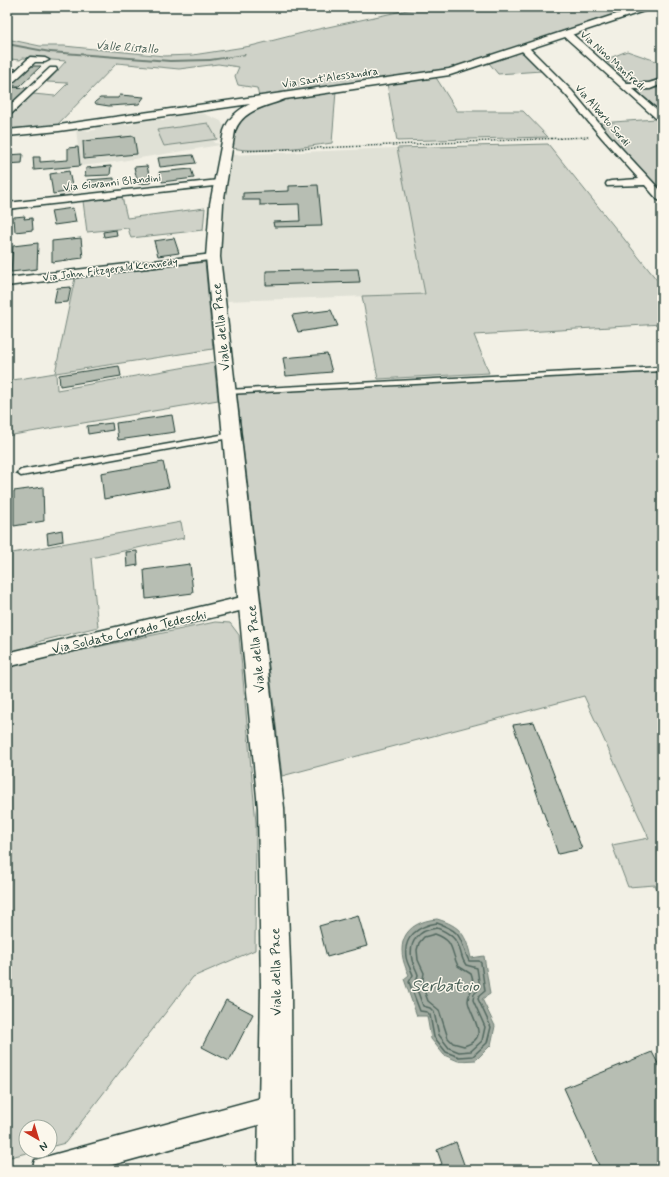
<svg xmlns="http://www.w3.org/2000/svg" width="669" height="1177" viewBox="0 0 669 1177" font-family="Mynerve,sans-serif">
<style>
.built{fill:#e0e1d6}
.green{fill:#cfd2c8;stroke:#77887e}
.water{fill:#a2aba1;stroke:#6e7f75}
.lines{fill:none;stroke-linecap:round;stroke-linejoin:round}
.shore{stroke:#536960;stroke-width:1.5}
.stream{fill:#6e7f75;fill-rule:evenodd}
.building{fill:#b7beb3;stroke:#1f3d34}
.service-casing{stroke:#1f3d34;stroke-width:3}
.minor-casing{stroke:#1f3d34;stroke-width:3}
.tertiary-casing{stroke:#1f3d34;stroke-width:3}
.path{stroke:#1f3d34;stroke-width:1.5;stroke-dasharray:1.5 1.5;stroke-linecap:butt}
.service{fill:#fbf7ec;fill-rule:evenodd}
.minor{fill:#fbf7ec;fill-rule:evenodd}
.tertiary{fill:#fbf7ec;fill-rule:evenodd}
.labels{text-anchor:middle;stroke-width:3;stroke-linejoin:round;paint-order:stroke}
.far-street-label{font-size:11px;fill:#1f3d34;stroke:#fbf7ec}
.far-water-label{font-size:12px;font-style:italic;fill:#465e55;stroke:#fbf7ec}
.street-label{font-size:13px;fill:#1f3d34;stroke:#fbf7ec}
.near-water-label{font-size:17px;font-style:italic;fill:#465e55;stroke:#fbf7ec}
</style>
<rect width="100%" height="100%" fill="#f2f0e5"/>
<filter id="ink" filterUnits="userSpaceOnUse"><feTurbulence type="fractalNoise" baseFrequency=".025" numOctaves="2"/><feDisplacementMap in="SourceGraphic" scale="8" xChannelSelector="R" yChannelSelector="G"/><feConvolveMatrix kernelMatrix="1 2 1 2 8 2 1 2 1" color-interpolation-filters="sRGB"/></filter>
<g filter="url(#ink)">
<path class="built" d="M187 113 205 114 221 121 224 127 222 139 214 141V143L221 144 220 145 115 162 80 166 76 129 83 128 88 131 96 130 97 126 121 122 126 125 133 124 134 121 158 117 162 120 170 119 172 115Z
M397 148 426 294 225 301 219 218 231 155Z"/>
<path class="green" d="M421 7H612L620 13 445 70 259 97 257 88 238 85 235 76 239 67 218 64 179 69 117 63 56 126 7 130V120L33 94 55 96 68 83 47 82 66 61 23 58 20 60 10 59 7 62V39L40 46H64L164 56 193 55 251 46 314 30Z
M627 51 662 63V77L644 84 630 83 605 60Z
M519 52 525 54 541 71 498 74 489 63Z
M435 76 457 111H523L548 137 397 141 387 83Z
M662 87V113L635 89 647 90Z
M336 91 332 143C303 147 259 154 232 148 233 141 234 133 237 127 252 97 306 95 336 91Z
M656 119 662 124V191L599 123Z
M208 123 217 139 164 146 157 130Z
M548 144 657 280H662V324L474 335 489 373 378 379 362 296 425 294 397 148Z
M122 197 127 218 205 208 203 230 131 238 128 228 87 232 83 201Z
M205 262 213 349 56 373 57 390 214 362 218 400 7 436V381L55 373 75 278Z
M662 372V902L655 885 628 887 612 845 649 838 584 696 282 776 237 394 379 385Z
M181 522 184 538 91 558 98 627 41 641 19 651 7 653V554Z
M215 622 230 623 239 635 256 823 255 950 193 977 65 1143 50 1147V1127H26V1151H34L7 1158V668L54 656Z"/>
<path class="water" d="M437 919C461 926 466 935 471 958L484 956 490 994 482 999 495 1026 491 1045 476 1060 458 1061 444 1055 431 1039 427 1016H417L404 979 409 975C394 946 403 922 437 919Z"/>
<g class="lines">
<path class="shore" d="M437 923C465 933 458 938 469 961H479L481 963 485 991 479 996 478 999 491 1027 487 1043 473 1056 459 1057 446 1052 434 1037 430 1015 427 1012 420 1011 409 982 413 975C411 969 407 964 406 957 403 936 419 926 437 923Z
M437 928C448 932 457 938 460 950 462 956 462 960 466 965L477 968 480 988 474 994 473 1000 485 1027 482 1041 471 1051 459 1052 449 1048 439 1035 434 1012 430 1008 423 1006 415 984 418 975C417 970 413 965 412 960 408 941 419 930 437 928Z
M435 934C455 941 450 950 458 966L471 974C472 977 474 983 473 986 471 992 468 995 468 1001 470 1017 492 1038 464 1046L453 1043 448 1038 439 1010 428 1001 422 985 424 973 418 960 417 950 419 943 424 937Z"/>
<path class="stream" d="M7 43 50 51 170 60 210 59 245 54 246 55 210 61 170 62 50 53 7 45Z"/>
</g>
<path class="building" d="M30 66H41L20 86H9Z
M7 68 19 69 7 79Z
M8 87 28 88 7 109V88Z
M120 95 144 97 139 104 109 106 96 104 95 102 100 98H118Z
M134 136 137 154 84 159 83 141Z
M78 147 80 166 34 170 33 157H40V162L68 160V148Z
M23 154 22 163 7 164V155Z
M193 155 196 163 160 167 158 158Z
M111 166 110 175 85 176 86 168Z
M147 166 151 183 138 184 134 167Z
M191 169 194 178 162 182 159 172Z
M69 171 73 191 53 194 50 174Z
M114 178V186L87 188V180Z
M318 185 322 226 274 227 273 222 300 221 299 204 260 205V200H243V193L289 191V186Z
M73 208 76 222 54 225 51 211Z
M25 216 24 219 32 218 33 230 15 232 14 217Z
M116 230 117 235 104 237 103 232Z
M81 238 83 258 52 262V241Z
M174 238 179 253 158 256 154 241Z
M38 243 37 269 11 272 13 246Z
M358 269 360 282 266 285V271Z
M71 287 68 302 54 303 57 288Z
M331 310 338 326 298 332 292 315Z
M327 354 332 372 286 376 283 358Z
M119 366 121 376 60 386 59 375Z
M172 415 175 432 118 440 116 423Z
M112 423 113 430 88 434 87 426Z
M163 462 169 487 104 499 101 473Z
M43 487 44 521 14 526V491Z
M62 530 63 541 48 544 47 533Z
M137 551 138 565 127 567 126 552Z
M190 564 193 593 146 599 144 570Z
M534 722 582 849 558 854 513 725Z
M358 915 367 946 327 957 319 926Z
M226 1000 253 1014 229 1061 202 1047Z
M652 1052 662 1071V1165L650 1170H601L564 1088Z
M456 1142 466 1170H428L442 1164 437 1150Z"/>
<g class="lines">
<g class="service-casing">
<path id="service" d="M615 7H619L629 14 626 15Z
M662 367V371L227 394 223 392 227 390Z
M232 433H235V437L21 476 17 473 21 470Z"/>
</g>
<g class="minor-casing">
<path id="minor" d="M564 32H570L627 83H649L662 79V84L650 89H633L662 114V122L659 121 564 36Z
M521 46H527L572 91 608 134 662 192V201L658 200 645 185 607 186 606 184 607 182 611 181 639 179 602 138 566 95 521 50Z
M30 57 45 58 49 60 45 62H35L10 85H7V79Z
M50 68H56L57 70 10 115 7 116V108Z
M219 180 223 181 224 183 223 185 7 209V203Z
M213 254 217 255 219 257 217 259 7 286V278Z
M250 595 256 597 259 602 256 607 7 667V653Z
M276 1094 285 1098 289 1107 285 1116 276 1120 94 1170H32L35 1160 45 1157Z"/>
</g>
<g class="tertiary-casing">
<path id="tertiary" d="M638 7H651L650 9 450 75 285 99C266 107 243 109 235 131L223 204 220 257 284 808 291 987 292 1170H258L261 987 258 808 206 257 210 204 224 131C228 119 237 110 250 104L59 131 7 136V130L59 125 449 69Z"/>
</g>
<path class="path" d="M242 151 589 137"/>
<use href="#service" class="service"/>
<use href="#minor" class="minor"/>
<use href="#tertiary" class="tertiary"/>
</g>
</g>
<g class="labels">
<g class="far-street-label">
<text transform="translate(613 60) rotate(42)" y="4">Via Nino Manfredi</text>
<text transform="translate(330 77) rotate(-8)" y="4">Via Sant'Alessandra</text>
<text transform="translate(603 115) rotate(49)" y="4">Via Alberto Sordi</text>
<text transform="translate(112 182) rotate(-6)" y="4">Via Giovanni Blandini</text>
<text transform="translate(110 269) rotate(-7)" y="4">Via John Fitzgerald Kennedy</text>
</g>
<g class="far-water-label">
<text transform="translate(127 47) rotate(4)" y="4">Valle Ristallo</text>
</g>
<g class="street-label">
<text transform="translate(220 327) rotate(-96)" y="5">Viale della Pace</text>
<text transform="translate(129 631) rotate(-13)" y="5">Via Soldato Corrado Tedeschi</text>
<text transform="translate(255 649) rotate(-96)" y="5">Viale della Pace</text>
<text transform="translate(275 972) rotate(-91)" y="5">Viale della Pace</text>
</g>
<g class="near-water-label">
<text x="445" y="991">Serbatoio</text>
</g>
</g>
<rect width="669" height="1177" fill="none" stroke="#fbf7ec" stroke-width="24"/>
<rect x="12" y="12" width="645" height="1153" fill="none" stroke="#1f3d34" stroke-width="1.5" filter="url(#ink)"/>
<g transform="translate(38 1139) rotate(142)"><circle r="19" fill="#fbf7ec" stroke="#a3ada2"/>
<path d="M0-3L7 15L0 10L-7 15Z" fill="#c8321e"/>
<text y="-6" font-size="11" font-weight="bold" text-anchor="middle" fill="#1f3d34">N</text>
</g>
</svg>
